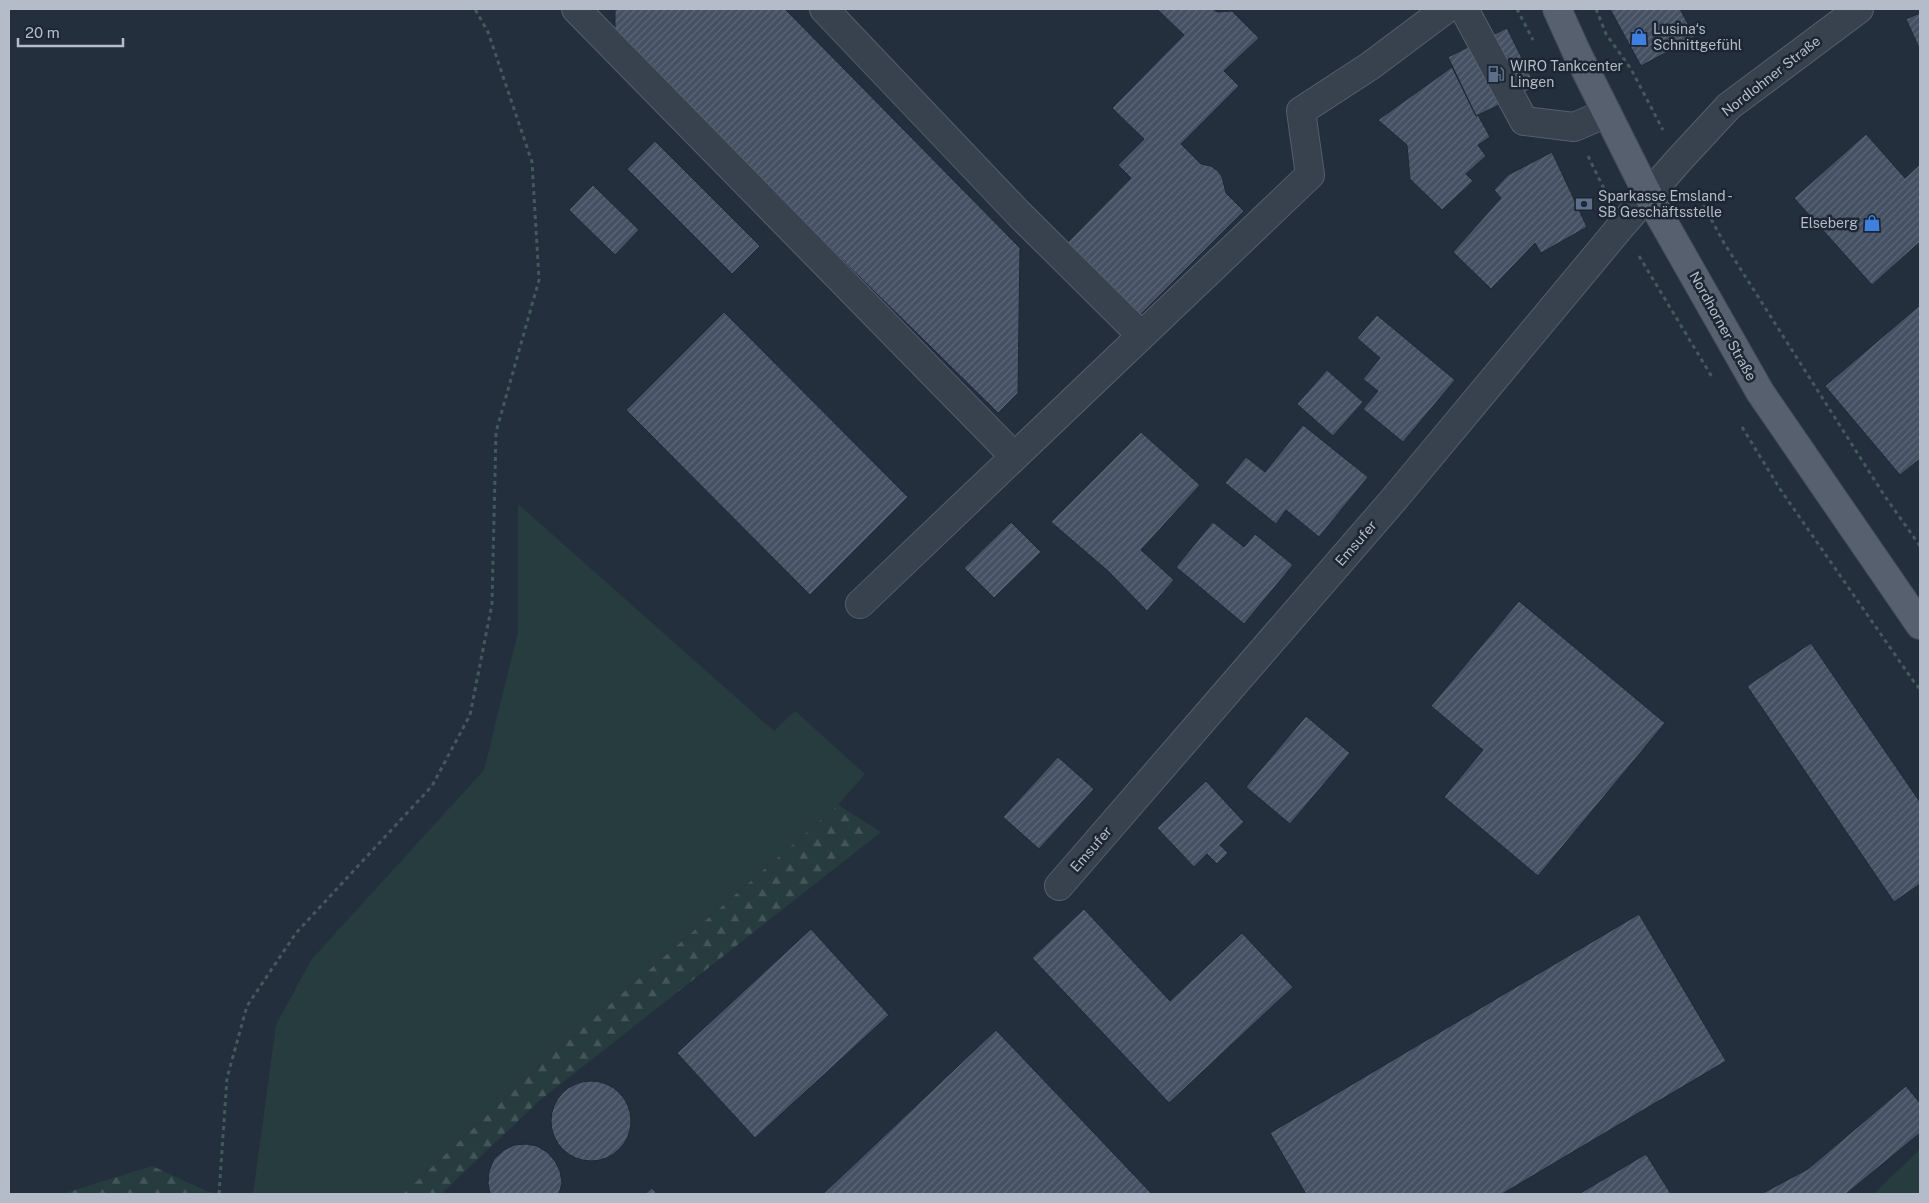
<svg xmlns="http://www.w3.org/2000/svg" width="1929" height="1203" viewBox="0 0 1929 1203" font-family="'Public Sans',sans-serif">
<style>
.green{fill:#263c3f}
.forest{fill:url(#forest-firs)}
.building{fill:url(#building-hatch);stroke:#1f2835}
.lines{fill:none;stroke-linecap:round;stroke-linejoin:round}
.minor-casing{stroke:#565f6c;stroke-width:30}
.major-casing{stroke:#414a57;stroke-width:30}
.path{stroke:#44595c;stroke-width:3;stroke-dasharray:4 4;stroke-linecap:butt}
.minor{stroke:#38414e;stroke-width:28}
.major{stroke:#56606e;stroke-width:28}
.labels{text-anchor:middle;stroke-width:5;stroke-linejoin:round;paint-order:stroke}
.poi-label{font-size:14px;fill:#b4bcc9;stroke:#1d2633;text-anchor:start}
.street-label{font-size:14px;fill:#b4bcc9;stroke:#1d2633}
</style>
<defs>
<pattern id="forest-firs" width="22" height="20" patternUnits="userSpaceOnUse" patternTransform="scale(1.25)"><rect width="22" height="20" fill="#263c3f"/><path d="M5 1l3.5 6h-7zM16 11l3.5 6h-7z" fill="#435659"/></pattern>
<pattern id="building-hatch" width="6" height="6" patternUnits="userSpaceOnUse" patternTransform="scale(1.25)"><rect width="6" height="6" fill="#455162"/><path d="M-1 1l2-2M0 6l6-6M5 7l2-2" fill="none" stroke="#5d6877"/></pattern>
</defs>
<rect width="100%" height="100%" fill="#242f3e"/>
<path class="green" d="M518 504 774 731 795 711 865 774 838 805 546 1060 403 1194H253L276 1025 311 960 484 770 518 632Z
M1920 1149V1194H1874Z"/>
<path class="forest" d="M838 805 881 832 539 1101 441 1194H403L546 1060Z
M152 1166 213 1194H62Z"/>
<path class="building" d="M615 9H785L1020 248 1018 393 998 413 615 36Z
M1157 9H1213L1217 12 1232 11 1259 38 1224 71 1239 86 1181 144 1201 164 1211 166 1218 171 1222 177 1226 193 1244 211 1137 318 1064 246 1131 178 1118 165 1144 139 1112 108 1184 35Z
M1610 9H1680L1695 37 1641 66Z
M1920 13V50L1906 19Z
M1507 28 1536 87 1476 116 1448 57Z
M1452 67 1476 116 1478 115 1490 137 1478 145 1486 156 1466 174 1473 181 1442 210 1410 179 1407 145 1378 120Z
M1866 134 1905 178 1920 164V242L1872 285 1794 198Z
M655 141 760 246 732 274 627 169Z
M1552 152 1587 227 1541 253 1535 243 1491 289 1453 252 1501 198 1494 190 1508 175Z
M593 185 639 230 615 255 569 210Z
M1920 305V459L1900 475 1825 386Z
M724 312 908 497 810 595 626 410Z
M1377 315 1455 380 1403 442 1363 409 1378 391 1363 379 1380 358 1357 338Z
M1327 370 1363 402 1333 436 1297 404Z
M1303 425 1368 477 1319 537 1286 510 1276 524 1225 483 1246 457 1265 472Z
M1141 432 1200 485 1141 550 1174 580 1147 611 1108 571 1051 522Z
M1011 522 1041 552 994 598 964 568Z
M1213 522 1244 547 1255 534 1293 565 1244 624 1176 567Z
M1519 601 1665 723 1538 876 1444 797 1483 750 1431 706Z
M1811 643 1920 802V884L1894 902 1747 686Z
M1306 716 1350 753 1290 824 1246 787Z
M1058 757 1094 789 1039 849 1003 817Z
M1206 781 1244 822 1220 845 1228 853 1217 864 1207 854 1194 867 1157 828Z
M1084 909 1170 1001 1242 933 1293 987 1169 1103 1032 958Z
M1639 914 1726 1061 1502 1194H1306L1270 1133Z
M811 929 889 1015 755 1138 677 1053Z
M996 1030 1152 1194H823Z
M551 1121a40 40 0 1 1 80 0a40 40 0 1 1-80 0Z
M1906 1086 1920 1103V1133L1846 1194H1761L1808 1169Z
M526 1144 537 1146 547 1152 555 1161 560 1171 562 1183 559 1194H490L488 1183 489 1171 494 1159 504 1150 514 1145Z
M1646 1154 1671 1194H1579Z
M652 1188 657 1194H645Z"/>
<g class="lines">
<g class="minor-casing">
<path id="minor" d="M576 9 1014 456
M824 9 1019 214 1141 335
M1464 9 1524 121 1574 127 1607 113
M860 604 1310 175 1301 111 1370 66 1446 9
M1059 886 1395 498 1622 225 1679 160 1729 106 1859 9"/>
</g>
<g class="major-casing">
<path id="major" d="M1557 9 1576 51 1648 195 1760 392 1920 625"/>
</g>
<path class="path" d="M1517 9 1533 40
M1596 9 1606 34 1631 69 1663 130
M1588 156 1606 193
M1696 191 1724 243 1884 495 1920 546
M1639 256 1712 377
M1742 427 1780 489 1914 682 1920 689
M219 1194 227 1078 247 1006 296 933 432 786 470 715 492 604 496 432 539 280 532 162 488 32 475 9"/>
<use href="#minor" class="minor"/>
<use href="#major" class="major"/>
</g>
<defs>
<g id="shop-bare" transform="scale(1.35)"><path d="M-5-2.5h2.3a2.7 3.5 0 0 1 5.4 0H5L5.5 6h-11ZM-1.5-2.5h3a1.5 2.3 0 0 0-3 0Z" fill="#3f7fe0" stroke="#1d2633" stroke-width="2.5" paint-order="stroke"/></g>
<g id="fuel-bare" transform="scale(1.35)"><path d="M-5.5-6h7V0h2V4h1.3V-2.5L3-4.5l.8-.8L6-3V5H2.5V1h-1V6h-7ZM-4.2-4.7v3.2H.2V-4.7Z" fill="#5c6f8a" stroke="#1d2633" stroke-width="2.5" paint-order="stroke"/></g>
<g id="bank-bare" transform="scale(1.35)"><path d="M-6-4H6V4H-6ZM0-2.3a2.3 2.3 0 1 0 0 4.6a2.3 2.3 0 1 0 0-4.6Z" fill="#5c6f8a" stroke="#1d2633" stroke-width="2.5" paint-order="stroke"/></g>
</defs>
<g fill-rule="evenodd">
<use href="#shop-bare" x="1639" y="37"/>
<use href="#fuel-bare" x="1496" y="74"/>
<use href="#bank-bare" x="1584" y="204"/>
<use href="#shop-bare" x="1872" y="223"/>
</g>
<g class="labels">
<g class="poi-label">
<text x="1653" y="34">Lusina‘s<tspan x="1653" dy="16">Schnittgefühl</tspan></text>
<text x="1510" y="71">WIRO Tankcenter<tspan x="1510" dy="16">Lingen</tspan></text>
<text x="1598" y="201">Sparkasse Emsland -<tspan x="1598" dy="16">SB Geschäftsstelle</tspan></text>
<text x="1858" y="228" text-anchor="end">Elseberg</text>
</g>
<g class="street-label">
<text transform="translate(1771 76) rotate(-38)" y="5">Nordlohner Straße</text>
<text transform="translate(1723 326) rotate(61)" y="5">Nordhorner Straße</text>
<text transform="translate(1356 543) rotate(-49)" y="5">Emsufer</text>
<text transform="translate(1091 849) rotate(-49)" y="5">Emsufer</text>
</g>
</g>
<rect width="1929" height="1203" fill="none" stroke="#b4bcc9" stroke-width="20"/>
<path d="M18 38v8h105v-8" fill="none" stroke="#b4bcc9" stroke-width="2.5"/>
<text x="25" y="38" font-size="15" fill="#b4bcc9" stroke="#1d2633" stroke-width="4" paint-order="stroke">20 m</text>
</svg>
